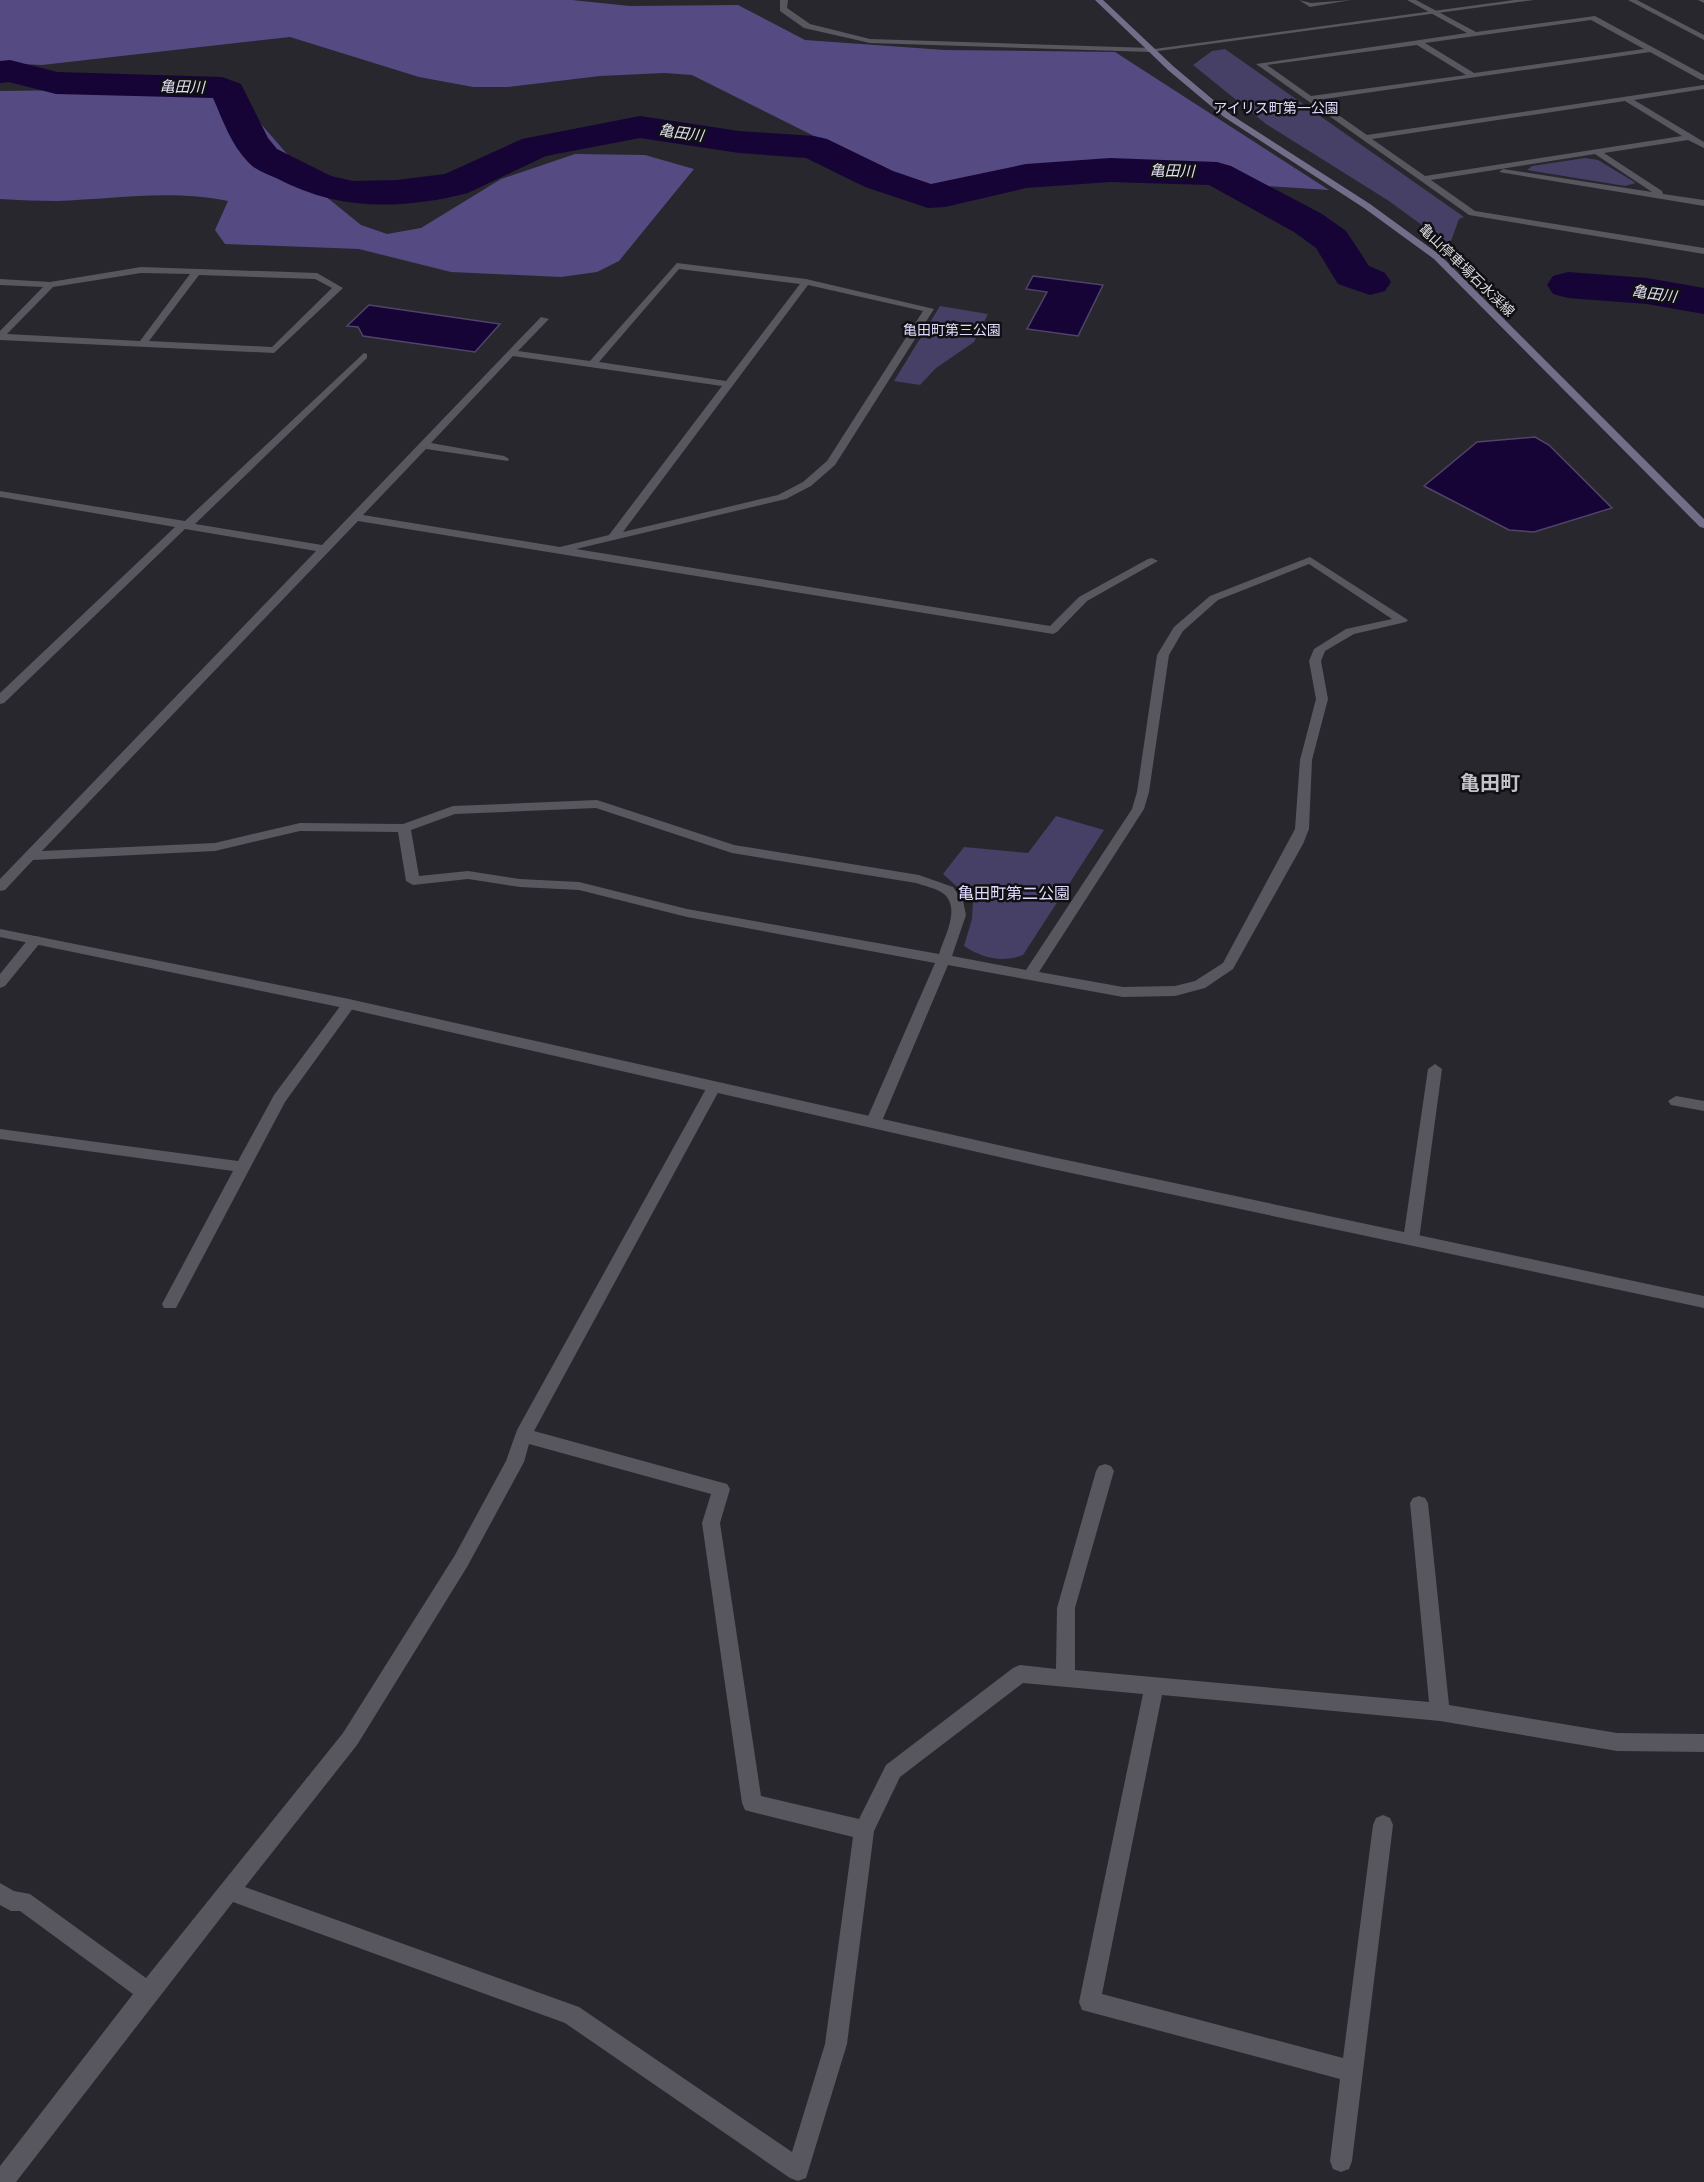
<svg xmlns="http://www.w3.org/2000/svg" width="1704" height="2182" viewBox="0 0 1704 2182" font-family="'Varela Round','Noto Sans JP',sans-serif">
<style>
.green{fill:#463f66}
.forest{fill:#564a83}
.water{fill:#160437;stroke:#514469;stroke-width:1.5}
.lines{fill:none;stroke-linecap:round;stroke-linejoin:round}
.river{fill:#160437;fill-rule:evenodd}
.minor{fill:#58575f;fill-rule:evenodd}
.tertiary{fill:#58575f;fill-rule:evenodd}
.secondary{fill:#726e8a;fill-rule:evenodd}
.labels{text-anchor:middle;stroke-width:5;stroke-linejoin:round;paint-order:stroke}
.far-park-label{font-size:14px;fill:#e0dbff;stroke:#101013}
.far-street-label{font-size:14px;fill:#dbdadf;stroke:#101013}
.far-water-label{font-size:15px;font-style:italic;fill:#e1dff1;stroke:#101013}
.park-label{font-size:16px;fill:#e0dbff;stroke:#101013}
.quarter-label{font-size:20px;font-weight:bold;fill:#c3c2ca;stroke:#101013}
</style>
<rect width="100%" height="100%" fill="#27272d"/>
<path class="green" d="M1225 49 1464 217 1459 219 1451 241 1445 242 1389 201 1266 124 1193 65 1212 51Z
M1585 158 1598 160 1636 183 1625 186 1527 170 1532 166Z
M940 306 988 314 974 342 936 368 920 385 894 381Z
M1056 816 1104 830 1023 955C1002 963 982 958 964 946L972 919 973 901 943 874 964 847 1028 853Z"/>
<path class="forest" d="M0 0H572L630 6 738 5 805 40 945 50 1115 52 1329 190 1120 177 987 192 918 191 887 186 822 140 692 75 664 73 600 76 507 87H473L419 77 290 37 42 65 0 63Z
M230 88 319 191 361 225 387 234 421 228 501 179 575 154 645 155 694 169 619 261 597 272 561 277 451 272 359 249 225 244 215 230 228 201C170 189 114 199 56 201 38 201 19 200 0 199V91Z"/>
<path class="water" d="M1033 276 1103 285 1078 336 1027 329 1047 292 1026 289Z
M369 305 500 324 475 352 363 336 358 327 347 326Z
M1535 437 1549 445 1612 508 1534 532 1509 530 1424 486 1477 442Z"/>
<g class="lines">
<path class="river" d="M10 60 57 72 222 77 241 84 268 138 277 149 331 176 353 181 397 180 445 174 522 139 640 116 739 131 814 136 827 139 893 171 931 184 1026 164 1110 158 1217 162 1231 166 1322 214 1346 231 1369 266 1385 273 1391 282 1385 291 1370 295 1338 284 1316 248 1294 232 1209 185 1110 182 1026 188 945 207 928 208 865 187 806 158 739 153 640 138 546 156 468 193C400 210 338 211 276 178 267 174 255 170 248 162 231 144 223 121 213 98L56 94 9 82 0 83V61Z
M1568 272 1647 278 1704 288V314L1647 304 1568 298 1553 294 1547 285 1553 276Z"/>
<path class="minor" d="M780 0H788L787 8 810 24 870 39 1151 48 1155 50 1151 52 870 43 804 28 780 11Z
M1299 0 1311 3 1351 0 1310 7Z
M1407 0H1416L1476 32 1595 16 1704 75V80H1701L1650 52 1317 100 1367 135 1704 85V89L1634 100 1704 142V148L1688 140 1604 153 1662 191 1663 194 1704 200V206L1499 172 1503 169 1652 192 1595 154 1431 180 1475 211 1704 248V254L1469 215 1256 64 1467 33ZM1591 20 1644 49 1474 73 1425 43ZM1417 45 1466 75 1311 96 1267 65ZM1625 101 1682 136 1425 176 1372 139Z
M1698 0H1704V3Z
M677 263 806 279 934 309 835 465 811 486 786 499 576 549 1050 626 1079 597 1148 559 1152 558 1158 561 1087 601 1057 632 1053 634 358 521 42 851 215 843 300 823 403 824 453 806 597 800 734 845 919 875 953 887 963 901 966 915 952 956 1026 970 1132 809 1137 792 1157 655 1174 627 1210 596 1310 557 1408 620 1406 622 1354 634 1325 651 1321 661 1328 699 1312 760 1309 829 1303 844 1233 969 1205 988 1175 996 1123 997 948 965 882 1121 874 1126 866 1121 935 963 687 917 579 890 520 887 468 879 413 885 406 881 398 832 300 831 215 851 33 860 5 890 0 891V879L316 551 185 529 4 703 0 704V693L175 527 0 497V491L185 521 364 353 367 354V358L195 524 322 545 541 317 549 319 518 351 590 361ZM679 269 800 284 726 381 599 362ZM808 285 923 311 827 461 803 482 778 495 623 532ZM513 356 722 386 609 535 560 547 363 515 426 449 508 461 509 459 504 456 431 443ZM1309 564 1392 619 1346 629 1314 649 1309 661 1316 699 1300 760 1295 829 1223 963 1195 981 1175 986 1123 987 1039 972 1144 809 1149 792 1169 655 1183 631 1218 600ZM596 808 732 853 916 883C924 886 937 888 944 894 961 909 944 937 939 954L687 909 579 882 520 879 468 871 419 876 411 830 455 814Z
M141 267 317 273 343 288 274 353 0 340V331L43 287 0 285V279L50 282ZM141 273 190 274 140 341 7 334 53 287ZM199 275 315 279 332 288 272 347 149 341Z
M35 936 40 937 42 940 40 943 5 986 0 988V974L30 937Z
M349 999 356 1004 285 1102 176 1308H164L162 1304 233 1171 0 1139V1129L238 1161 274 1095 344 1001Z
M1435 1064 1442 1069 1419 1240 1417 1244H1405L1403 1240 1428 1069Z
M714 1082 721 1087 534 1431 727 1484 730 1489 720 1523 761 1796 859 1819 886 1765 1013 1668 1020 1665 1056 1669 1057 1608 1096 1471 1099 1466 1105 1464 1111 1466 1114 1471 1075 1608V1670L1429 1702 1410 1503 1413 1498 1419 1496 1425 1498 1428 1503 1449 1705 1617 1733 1704 1734V1752L1617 1751 1440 1721 1162 1695 1102 1994 1343 2058 1373 1825 1376 1818 1383 1815 1390 1818 1393 1825 1352 2161 1349 2169 1341 2172 1333 2169 1330 2161 1340 2079 1082 2010 1079 2002 1143 1694 1023 1683 900 1777 874 1831 847 2044 806 2178 798 2181 790 2178 565 2023 233 1902 16 2182H0V2166L133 1994 20 1911H11L0 1905V1883L14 1891 30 1894 146 1978 343 1733 455 1555 506 1461 517 1430 707 1087ZM529 1444 711 1494 702 1523 742 1803 745 1810 752 1812 853 1837 825 2044 792 2152 579 2007 245 1887 357 1745 467 1567 524 1462Z
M1676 1096 1704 1101V1111L1671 1105 1668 1101Z"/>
<path class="tertiary" d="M1514 0H1534L1151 52 1147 50Z
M1628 0H1637L1704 35V40Z
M0 929 349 999 1043 1155 1704 1296V1308L1043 1167 349 1009 0 937Z"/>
<path class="secondary" d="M1095 0H1103L1173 66 1230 114 1370 204 1440 255 1704 519V528L1700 527 1434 259 1364 208 1224 117 1168 70Z"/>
</g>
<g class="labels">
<g class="far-park-label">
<text x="1276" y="113">アイリス町第一公園</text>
<text x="952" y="335">亀田町第三公園</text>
</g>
<g class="far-street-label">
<text transform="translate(1467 270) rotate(44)" y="5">亀山停車場石水渓線</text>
</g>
<g class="far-water-label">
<text transform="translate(182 87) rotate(1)" y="5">亀田川</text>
<text transform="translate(681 133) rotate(8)" y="5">亀田川</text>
<text transform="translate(1172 171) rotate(1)" y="5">亀田川</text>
<text transform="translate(1654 294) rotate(8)" y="5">亀田川</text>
</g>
<g class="park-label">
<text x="1014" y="899">亀田町第二公園</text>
</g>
<g class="quarter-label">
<text x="1490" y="790">亀田町</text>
</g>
</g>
</svg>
